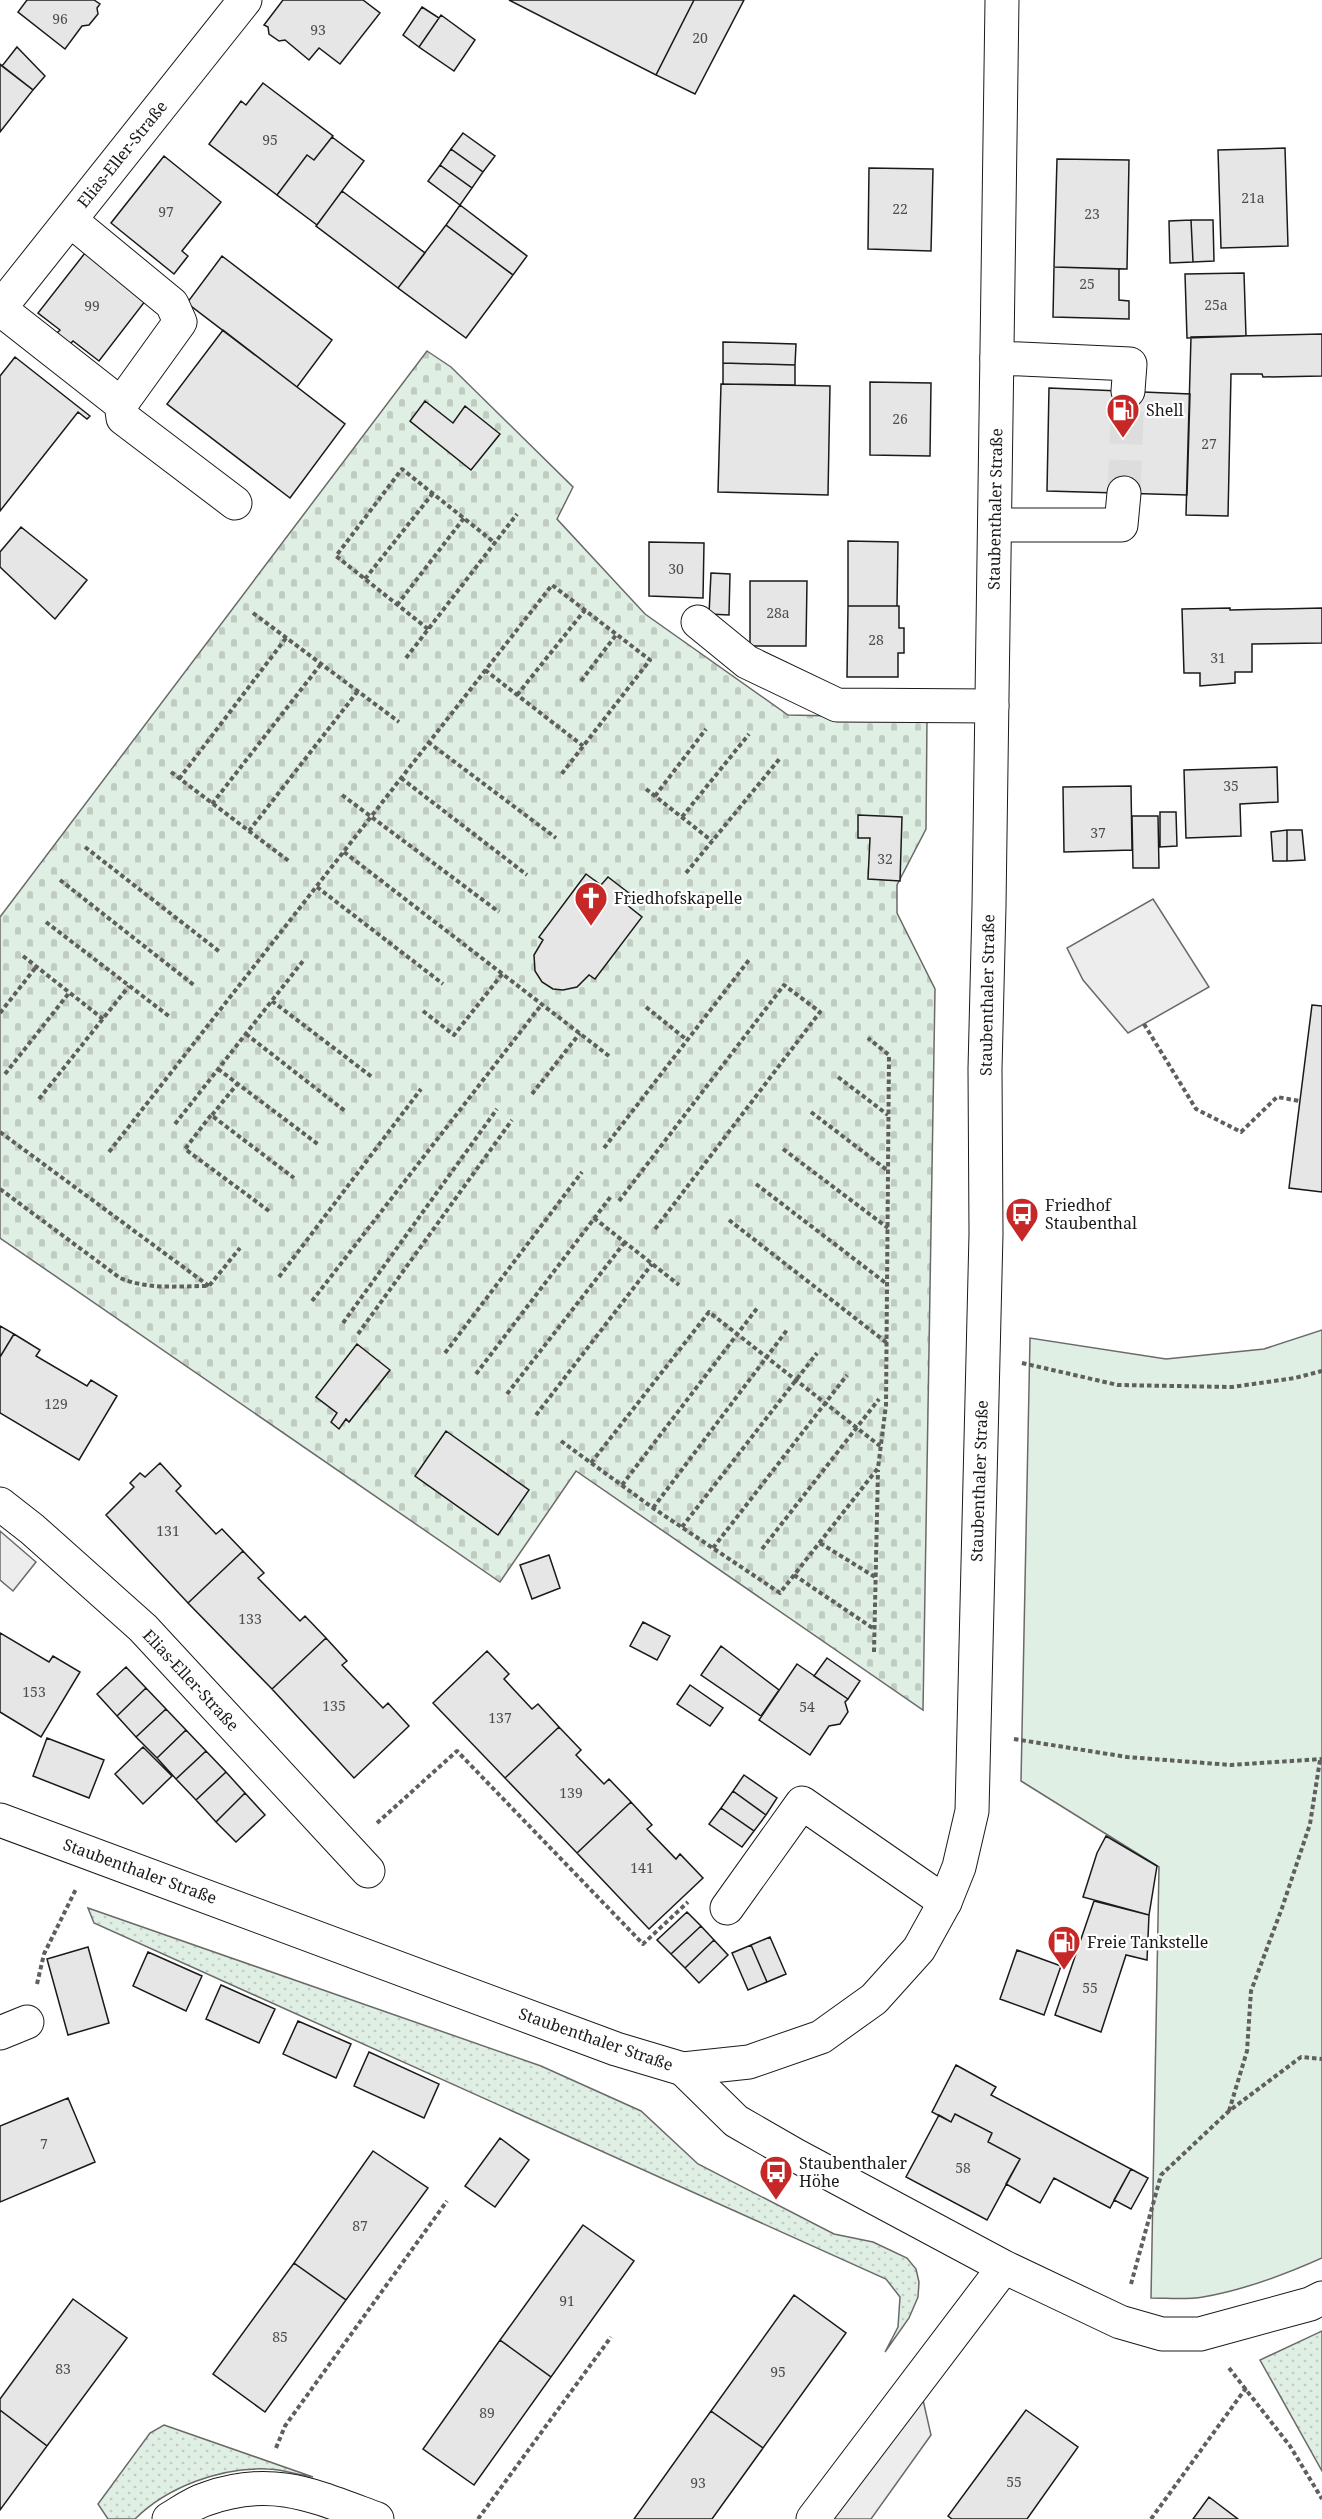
<svg xmlns="http://www.w3.org/2000/svg" width="1322" height="2519" viewBox="0 0 1322 2519" font-family="'Noto Serif',serif">
<style>
.grass{fill:url(#grass-dots);stroke:#6a6a6a;stroke-width:1.5}
.cemetery{fill:url(#cemetery-stones);stroke:#6a6a6a;stroke-width:1.5}
.park{fill:#e0efe3;stroke:#6a6a6a;stroke-width:1.5}
.parking{fill:#ededed;stroke:#6a6a6a;stroke-width:1.5}
.building{fill:#e6e6e6;stroke:#1a1a1a;stroke-width:1.5}
.lines{fill:none;stroke-linecap:round;stroke-linejoin:round}
.minor-tunnel{stroke:#ddd;stroke-width:33;stroke-dasharray:33 16;stroke-linecap:butt}
.minor-casing{stroke:#1a1a1a;stroke-width:35}
.major-casing{stroke:#1a1a1a;stroke-width:35}
.path{stroke:#5f5f5f;stroke-width:4;stroke-dasharray:4.5 3;stroke-linecap:butt}
.minor{stroke:#fff;stroke-width:33}
.major{stroke:#fff;stroke-width:33}
.labels{text-anchor:middle;stroke-width:4.5;stroke-linejoin:round;paint-order:stroke}
.number-label{font-size:14px;fill:#4d4d4d}
.street-label{font-size:16px;fill:#1a1a1a;stroke:#fff}
.poi-label{font-size:16px;fill:#1a1a1a;stroke:#fff;text-anchor:start}
</style>
<defs>
<pattern id="grass-dots" width="8" height="8" patternUnits="userSpaceOnUse" patternTransform="scale(1.5)"><rect width="8" height="8" fill="#e0efe3"/><path d="M2 2h.1M6 6h.1" fill="none" stroke="#c0ccc2" stroke-width="1.8" stroke-linecap="round"/></pattern>
<pattern id="cemetery-stones" width="16" height="16" patternUnits="userSpaceOnUse" patternTransform="scale(1.5)"><rect width="16" height="16" fill="#e0efe3"/><path d="M2 7V4a2 2 0 0 1 4 0v3zM10 15v-3a2 2 0 0 1 4 0v3z" fill="#c0ccc2"/></pattern>
</defs>
<rect width="100%" height="100%" fill="#fff"/>
<path class="grass" d="M88 1908 541 2066 641 2111 698 2164 834 2234 873 2242 907 2258 916 2269 919 2282 918 2297 909 2318 885 2352 898 2327 900 2297 886 2279 94 1923Z
M1322 2331V2471L1260 2360Z
M164 2425 313 2477C298 2475 282 2469 267 2469 221 2467 167 2487 135 2519H108L98 2504 150 2433Z"/>
<path class="cemetery" d="M427 351 451 367 573 487 557 519 645 614 788 715 927 718 926 829 897 885V913L935 989 923 1710 576 1471 500 1582 0 1238V917Z"/>
<path class="park" d="M1322 1330V2258C1284 2275 1244 2290 1203 2297 1186 2300 1168 2298 1151 2298L1159 1867 1021 1781 1030 1338 1166 1359 1264 1349Z"/>
<path class="parking" d="M1153 899 1209 987 1128 1033 1083 980 1067 948Z
M0 1531 36 1562 13 1591 0 1580Z
M921 2391 931 2435 871 2519H831Z"/>
<path class="building" d="M27 0H94L100 4 97 8 98 14 89 25 82 26 65 49 18 12Z
M283 0H363L380 13 340 64 319 48 309 60 285 40 279 41 269 34 268 27 264 25Z
M509 0H694L656 75Z
M694 0H744L695 94 656 75Z
M422 7 439 18 419 47 403 35Z
M441 15 475 40 454 71 419 47Z
M17 47 45 76 33 90 2 66Z
M0 64 33 90 0 132Z
M263 83 333 136 314 160 307 155 277 195 209 144 241 101 246 105Z
M463 133 495 156 483 172 451 149Z
M332 137 364 161 317 225 277 195 307 155 314 160Z
M1285 148 1288 246 1221 248 1218 150Z
M451 149 483 172 472 188 440 165Z
M164 156 221 202 182 251 188 256 174 274 111 223Z
M1057 159 1129 160 1127 269 1054 267Z
M440 165 472 188 460 205 428 181Z
M869 168 933 169 931 251 868 249Z
M342 191 425 253 398 288 316 226Z
M460 205 527 256 513 275 446 225Z
M1191 220H1213L1214 261 1193 262Z
M1191 220 1193 262 1170 263 1169 221Z
M446 225 513 275 466 338 398 288Z
M85 253 146 300 99 361 73 341 69 345 55 335 60 330 38 313Z
M222 256 332 340 297 387 187 303Z
M1054 267 1119 269V300L1129 301V319L1053 317Z
M1244 273 1246 336 1187 338 1185 274Z
M223 330 345 424 290 498 167 404Z
M1322 334V376L1263 377 1262 374H1231L1228 516 1186 515 1191 337Z
M723 342 796 344 795 365 723 363Z
M15 357 90 416 87 419 78 412 0 511V376Z
M723 363 795 365V385L723 384Z
M870 382 931 383 930 456 870 455Z
M721 384 830 386 828 495 718 492Z
M1049 388 1190 394 1187 495 1047 491Z
M425 401 453 423 465 406 500 434 471 470 410 421Z
M21 527 87 580 55 619 0 567V552Z
M848 541 898 542 897 606H848Z
M649 542 704 543 703 598 649 596Z
M711 573 730 574 729 615 709 614Z
M750 581H807L806 646H750Z
M848 606H899V628H904V653H898V677H847Z
M1230 608V610L1322 608V643L1252 644V672H1235V683L1200 686V673H1184L1182 609Z
M1277 767 1278 802 1240 804 1241 836 1186 838 1184 770Z
M1131 786 1132 850 1064 852 1063 787Z
M1160 812H1176L1177 846 1160 847Z
M858 815 902 817 900 881 868 879 870 838H858Z
M1132 816H1158L1159 868H1133Z
M1287 830H1302L1305 860 1287 861Z
M1287 830V861H1273L1271 832Z
M586 874 601 885 608 877 634 897 627 905 642 917 595 979 589 975 577 987 563 990 553 989 542 982 535 971 534 955 543 940 539 937Z
M1312 1005 1322 1006V1192L1289 1188Z
M0 1326 14 1334 0 1357Z
M14 1334 40 1350 36 1356 87 1386 91 1380 117 1396 79 1460 0 1413V1357Z
M357 1344 390 1370 349 1422 346 1419 339 1429 331 1422 337 1413 316 1397Z
M446 1431 529 1490 498 1535 415 1476Z
M160 1463 181 1486 176 1491 216 1534 222 1529 243 1551 188 1603 106 1515 134 1487 130 1483 140 1473 145 1477Z
M243 1551 264 1573 258 1578 300 1621 305 1616 326 1638 272 1689 188 1603Z
M549 1555 560 1588 532 1599 520 1565Z
M643 1622 670 1636 657 1660 630 1646Z
M0 1633 49 1662 53 1656 80 1672 41 1737 0 1712Z
M326 1638 347 1661 342 1665 383 1708 388 1703 409 1726 354 1778 272 1689Z
M721 1646 779 1690 761 1716 701 1675Z
M487 1651 509 1674 504 1679 532 1709 538 1704 559 1727 505 1778 433 1703Z
M827 1658 860 1681 848 1699 814 1676Z
M797 1664 848 1699 845 1702 848 1712 840 1724 829 1726 810 1755 759 1720Z
M126 1667 146 1688 117 1716 97 1694Z
M690 1685 723 1708 710 1726 677 1704Z
M146 1688 166 1709 136 1737 117 1716Z
M166 1709 186 1730 157 1758 136 1737Z
M559 1727 581 1750 576 1755 604 1784 609 1779 631 1802 577 1853 505 1778Z
M186 1730 206 1751 176 1779 157 1758Z
M47 1738 104 1760 89 1798 33 1776Z
M143 1747 172 1776 143 1804 115 1774Z
M206 1751 226 1772 196 1800 176 1779Z
M226 1772 245 1793 216 1822 196 1800Z
M744 1775 777 1798 766 1815 733 1791Z
M733 1791 766 1815 754 1831 721 1808Z
M245 1793 265 1815 236 1842 216 1822Z
M631 1802 652 1825 647 1829 676 1859 680 1854 703 1878 649 1929 577 1853Z
M721 1808 754 1831 742 1847 709 1824Z
M1106 1836 1157 1866 1149 1915 1083 1897 1097 1853Z
M1094 1901 1149 1915 1147 1960 1126 1955 1101 2032 1055 2015Z
M687 1912 701 1926 671 1954 657 1940Z
M701 1926 714 1940 685 1968 671 1954Z
M770 1937 786 1974 767 1982 751 1945Z
M714 1940 728 1955 699 1983 685 1968Z
M751 1945 767 1982 748 1990 732 1953Z
M88 1947 109 2023 68 2035 47 1959Z
M1017 1950 1061 1966 1044 2015 1000 1999Z
M148 1952 202 1976 186 2011 133 1986Z
M221 1985 275 2009 259 2043 206 2019Z
M298 2021 351 2044 336 2078 283 2054Z
M369 2052 439 2084 424 2118 354 2086Z
M956 2065 996 2087 991 2095 1131 2169 1110 2208 1054 2178 1040 2203 1006 2184 1020 2159 988 2142 992 2133 955 2114 951 2122 932 2112Z
M68 2098 95 2162 0 2202V2126Z
M955 2114 992 2133 988 2142 1020 2159 987 2220 906 2177 939 2115 951 2122Z
M500 2138 529 2160 495 2207 465 2186Z
M373 2151 428 2188 346 2300 294 2263Z
M1131 2169 1148 2178 1131 2209 1114 2200Z
M583 2225 634 2261 551 2377 500 2340Z
M294 2263 346 2300 265 2412 213 2374Z
M794 2295 846 2333 763 2448 711 2411Z
M73 2299 127 2338 47 2446 0 2410V2399Z
M500 2340 551 2377 474 2485 423 2449Z
M0 2410 47 2446 0 2510Z
M1026 2410 1078 2447 1027 2519H952L948 2516Z
M711 2411 763 2448 712 2519H634Z
M1209 2497 1238 2519H1193Z"/>
<g class="lines">
<path class="minor-tunnel" d="M1124 493 1128 391"/>
<g class="minor-casing">
<path id="minor" d="M70 220 172 304 180 322 121 404 123 418 235 503
M0 308 245 0
M0 309 121 404
M997 358 1130 364 1128 391
M995 525H1121L1124 493
M698 622 747 662 837 705 992 706
M0 1504 32 1529 143 1628 368 1871
M727 1908 802 1803 945 1902
M0 2033 27 2022
M683 2069 736 2121 795 2155 1004 2267 1120 2322 1162 2334H1200L1310 2304 1322 2298
M169 2519C181 2512 193 2503 206 2499 272 2475 315 2496 377 2519
M813 2519 1004 2267"/>
</g>
<g class="major-casing">
<path id="major" d="M0 1820 616 2049 683 2069 749 2062 821 2037 874 1999 919 1949 945 1902 959 1867 972 1811 986 1234 985 1069 989 906 1002 0"/>
</g>
<path class="path" d="M365 579 433 493
M397 605 464 518
M253 613 399 722
M428 629 336 556 402 469 495 543
M406 658 517 514
M485 670 583 746
M581 681 616 635
M517 695 585 610
M428 742 556 838
M171 772 290 862
M401 778 527 875
M179 779 286 638
M646 789 712 841
M342 795 499 912
M655 796 706 729
M212 804 321 664
M682 817 749 734
M249 831 358 691
M85 847 220 952
M344 852 609 1056
M686 873 781 757
M60 880 195 986
M317 887 443 984
M46 922 170 1017
M23 956 103 1019
M272 1001 372 1077
M646 1007 687 1040
M423 1011 454 1035 503 973
M0 1013 36 967
M1144 1024 1196 1109 1241 1132 1277 1097 1300 1101
M246 1034 345 1111
M218 1069 319 1145
M5 1074 69 993
M838 1077 888 1115
M532 1094 580 1033
M39 1099 129 986
M811 1112 887 1170
M212 1115 238 1083
M175 1124 303 961
M0 1132 209 1286
M604 1148 749 960
M783 1149 888 1228
M109 1152 552 585 650 660 560 776
M756 1184 887 1284
M0 1189 120 1278C149 1290 178 1286 209 1286L240 1248
M619 1201 784 985 820 1012 655 1229
M269 1211 185 1149 211 1115 294 1178
M594 1218 679 1285
M729 1220 887 1343
M279 1277 421 1089
M312 1301 542 1004
M343 1323 497 1109
M358 1334 512 1120
M445 1353 582 1172
M1022 1363 1118 1385 1232 1387 1295 1378 1322 1371
M476 1374 612 1195
M507 1394 625 1242
M536 1415 652 1264
M561 1441 653 1508 780 1593 878 1468 886 1405 889 1055 868 1038
M591 1463 709 1312 880 1446
M622 1485 758 1307
M653 1508 787 1330
M682 1527 817 1353
M820 1543 875 1577
M713 1548 847 1375
M762 1549 879 1399
M794 1575 874 1629
M874 1652 878 1470
M1014 1739 1127 1757 1231 1765 1322 1759
M377 1823 457 1751 643 1944 688 1902
M37 1984 44 1954 76 1889
M1229 2111 1247 2051 1251 1991 1282 1908 1310 1824 1320 1760
M1131 2284 1161 2175 1229 2111 1301 2057 1322 2059
M1229 2368 1290 2446 1322 2499
M276 2448 285 2426 447 2201
M478 2519 611 2337
M1151 2519 1246 2388"/>
<use href="#minor" class="minor"/>
<use href="#major" class="major"/>
</g>
<defs>
<g id="fuel-pin" transform="scale(1.725)"><path d="M0 17L-7.5 6A9.5 9.5 0 1 1 7.5 6Z" fill="#c62828" stroke="#fff"/><path d="M-5.5-6h7V0h2V4h1.3V-2.5L3-4.5l.8-.8L6-3V5H2.5V1h-1V6h-7ZM-4.2-4.7v3.2H.2V-4.7Z" fill="#fff"/></g>
<g id="church-pin" transform="scale(1.725)"><path d="M0 17L-7.5 6A9.5 9.5 0 1 1 7.5 6Z" fill="#c62828" stroke="#fff"/><path d="M-1.2-6h2.4v3.5h3.3v2.4h-3.3V6h-2.4V-.1h-3.3v-2.4h3.3Z" fill="#fff"/></g>
<g id="bus-pin" transform="scale(1.725)"><path d="M0 17L-7.5 6A9.5 9.5 0 1 1 7.5 6Z" fill="#c62828" stroke="#fff"/><path d="M-5-6H5V4H4V6H2V4H-2V6H-4V4H-5ZM-3.5-4V0h7V-4ZM-3.5 1.2v1.5H-2V1.2ZM2 1.2v1.5H3.5V1.2Z" fill="#fff"/></g>
</defs>
<g fill-rule="evenodd">
<use href="#fuel-pin" x="1123" y="410"/>
<use href="#church-pin" x="591" y="898"/>
<use href="#bus-pin" x="1022" y="1214"/>
<use href="#fuel-pin" x="1064" y="1942"/>
<use href="#bus-pin" x="776" y="2172"/>
</g>
<g class="labels">
<g class="number-label">
<text x="60" y="24">96</text>
<text x="318" y="35">93</text>
<text x="700" y="43">20</text>
<text x="270" y="145">95</text>
<text x="1253" y="203">21a</text>
<text x="900" y="214">22</text>
<text x="166" y="217">97</text>
<text x="1092" y="219">23</text>
<text x="1087" y="289">25</text>
<text x="1216" y="310">25a</text>
<text x="92" y="311">99</text>
<text x="900" y="424">26</text>
<text x="1209" y="449">27</text>
<text x="676" y="574">30</text>
<text x="778" y="618">28a</text>
<text x="876" y="645">28</text>
<text x="1218" y="663">31</text>
<text x="1231" y="791">35</text>
<text x="1098" y="838">37</text>
<text x="885" y="864">32</text>
<text x="56" y="1409">129</text>
<text x="168" y="1536">131</text>
<text x="250" y="1624">133</text>
<text x="34" y="1697">153</text>
<text x="334" y="1711">135</text>
<text x="807" y="1712">54</text>
<text x="500" y="1723">137</text>
<text x="571" y="1798">139</text>
<text x="642" y="1873">141</text>
<text x="1090" y="1993">55</text>
<text x="44" y="2149">7</text>
<text x="963" y="2173">58</text>
<text x="360" y="2231">87</text>
<text x="567" y="2306">91</text>
<text x="280" y="2342">85</text>
<text x="63" y="2374">83</text>
<text x="778" y="2377">95</text>
<text x="487" y="2418">89</text>
<text x="1014" y="2487">55</text>
<text x="698" y="2488">93</text>
</g>
<g class="street-label">
<text transform="translate(122 154) rotate(-51)" y="6">Elias-Eller-Straße</text>
<text transform="translate(995 509) rotate(-89)" y="6">Staubenthaler Straße</text>
<text transform="translate(987 995) rotate(-89)" y="6">Staubenthaler Straße</text>
<text transform="translate(979 1481) rotate(-88)" y="6">Staubenthaler Straße</text>
<text transform="translate(191 1680) rotate(47)" y="6">Elias-Eller-Straße</text>
<text transform="translate(140 1871) rotate(20)" y="6">Staubenthaler Straße</text>
<text transform="translate(596 2039) rotate(19)" y="6">Staubenthaler Straße</text>
</g>
<g class="poi-label">
<text x="1146" y="416">Shell</text>
<text x="614" y="904">Friedhofskapelle</text>
<text x="1045" y="1211">Friedhof<tspan x="1045" dy="18">Staubenthal</tspan></text>
<text x="1087" y="1948">Freie Tankstelle</text>
<text x="799" y="2169">Staubenthaler<tspan x="799" dy="18">Höhe</tspan></text>
</g>
</g>
</svg>
